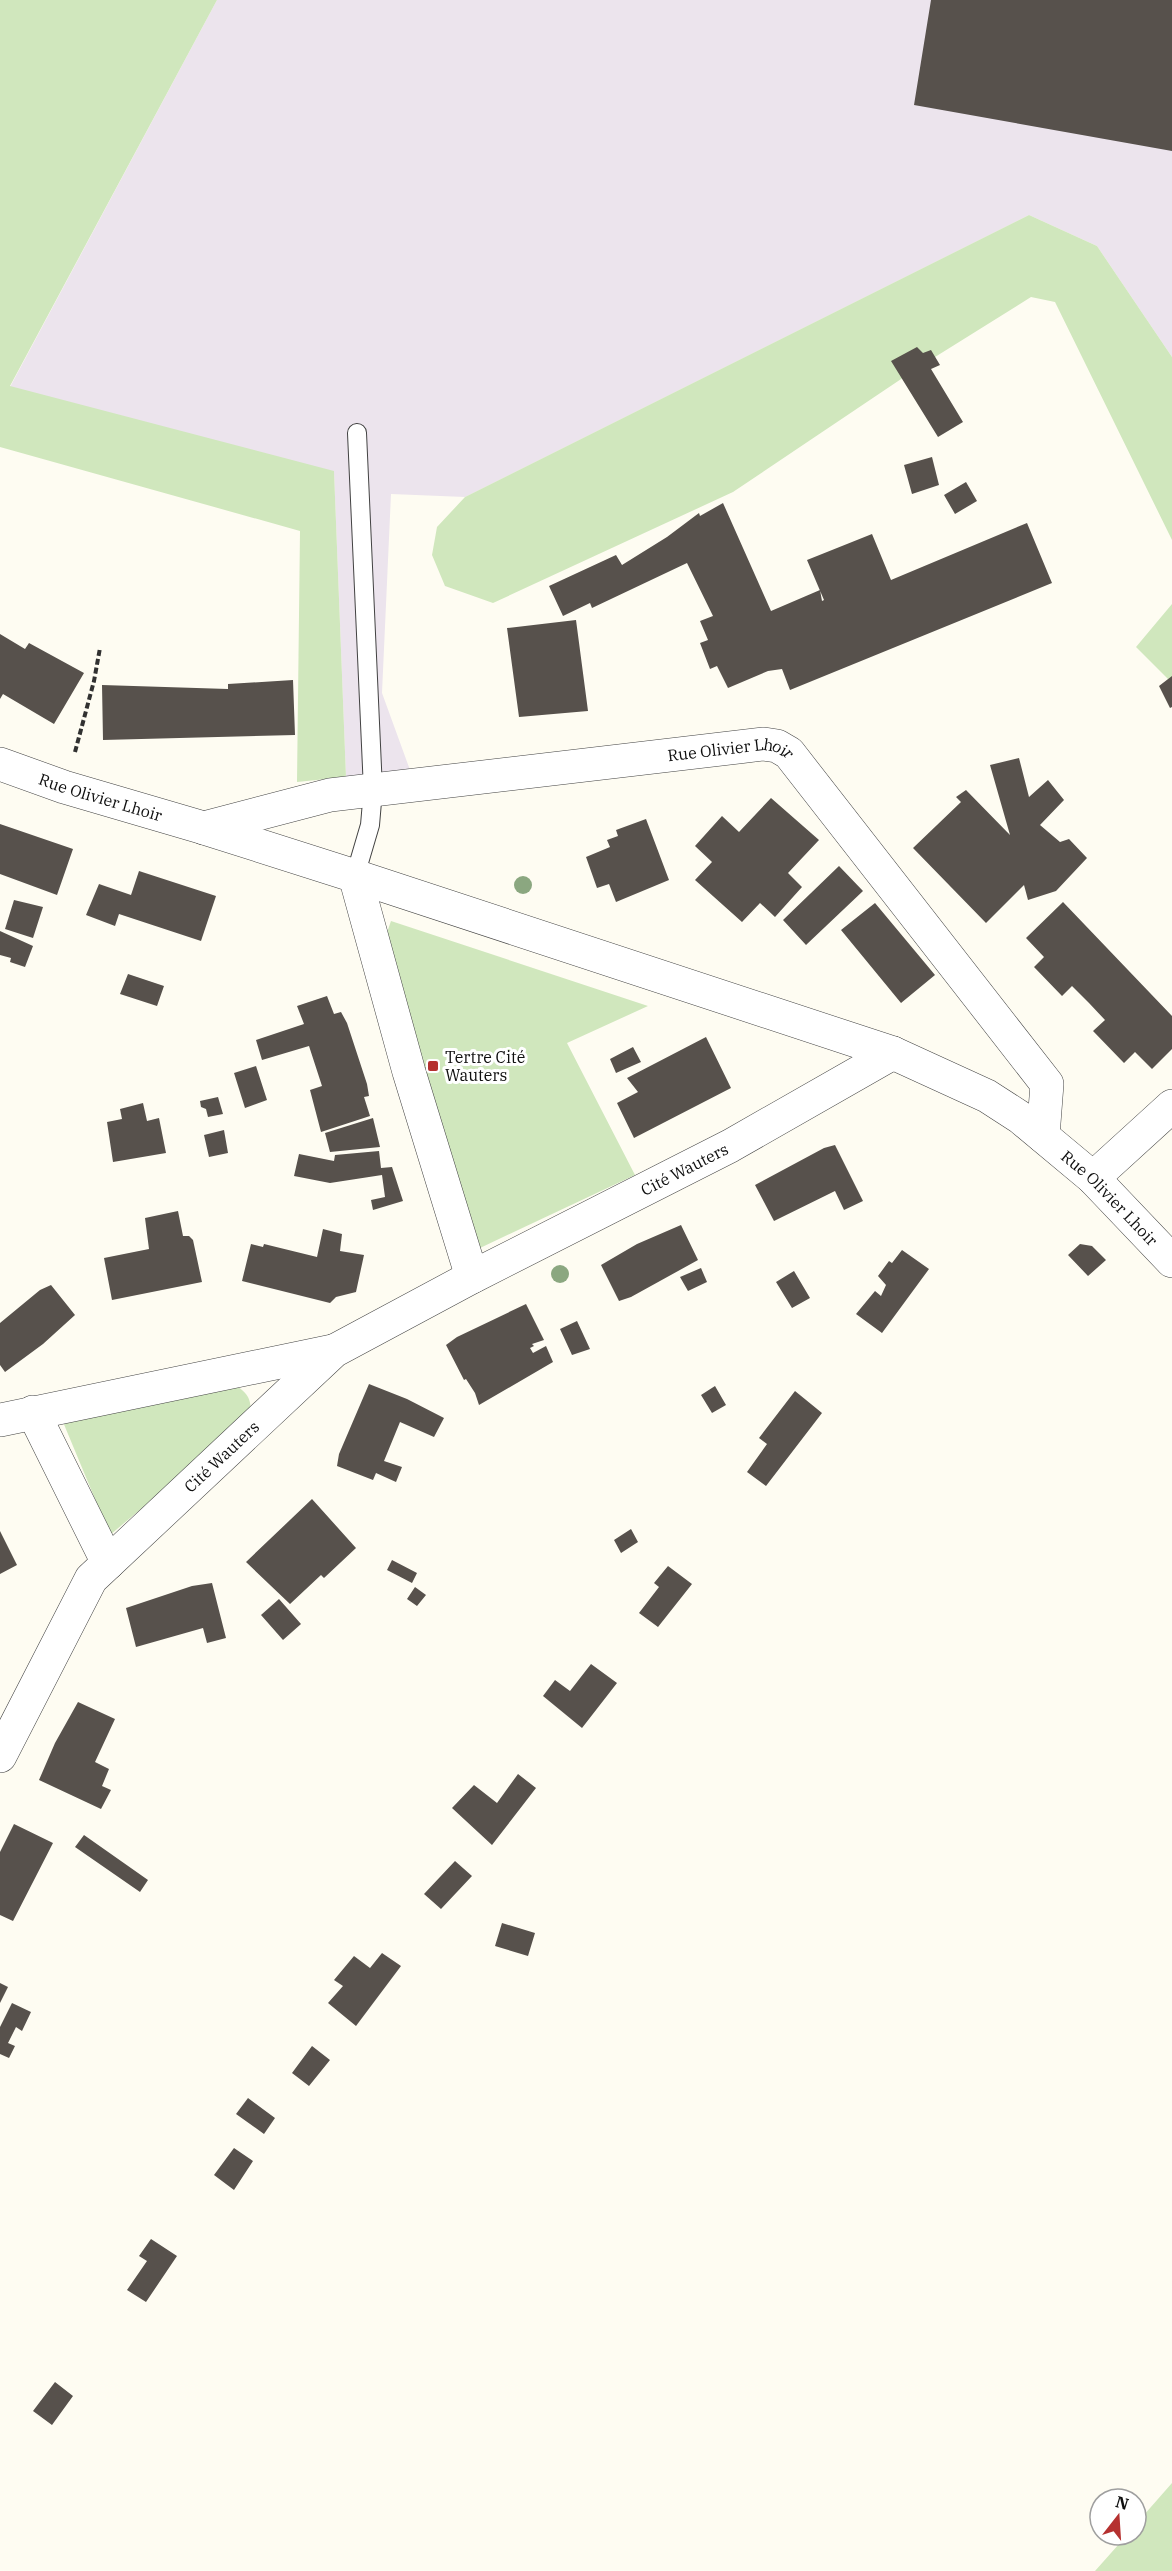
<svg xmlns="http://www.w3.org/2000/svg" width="1172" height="2571" viewBox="0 0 1172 2571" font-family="'IBM Plex Serif',serif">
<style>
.industrial{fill:#ece4ed}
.green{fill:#d0e7bd}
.building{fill:#57514c}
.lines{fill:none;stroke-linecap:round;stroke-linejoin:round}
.service-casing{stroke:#424242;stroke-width:20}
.minor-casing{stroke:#424242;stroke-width:34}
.tertiary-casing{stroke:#424242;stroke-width:34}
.path{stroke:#313131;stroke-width:4;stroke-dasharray:6 3;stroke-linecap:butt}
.service{stroke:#fff;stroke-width:18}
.minor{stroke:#fff;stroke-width:33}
.tertiary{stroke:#fff;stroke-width:33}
.tree{fill:#8ba780}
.poi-dot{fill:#b53130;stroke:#fff;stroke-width:2}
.labels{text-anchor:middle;stroke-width:6;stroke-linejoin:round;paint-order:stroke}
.street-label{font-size:16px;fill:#0f0f0f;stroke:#fff}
.poi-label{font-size:16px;fill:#0f0f0f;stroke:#fff;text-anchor:start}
</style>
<rect width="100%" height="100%" fill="#fefcf2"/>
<path class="industrial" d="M217 0H1172V357L1097 246 1029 215 465 497 391 494 382 693 410 770 346 777 334 472 10 387Z"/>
<path class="green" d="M0 0H217L10 386 334 471 346 777 297 782 300 531 0 447Z
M1029 215 1097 246 1172 357V540L1055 302 1031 297 919 367 733 492 493 603 445 586 432 555 437 527 465 497Z
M1172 604V683L1136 647Z
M391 921 648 1006 567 1043 635 1175 480 1248 385 938Z
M238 1387C250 1395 251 1402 251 1416L110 1535 63 1422Z
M1172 2483V2571H1095L1127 2535H1136V2524Z"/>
<path class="building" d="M931 0H1172V151L914 105Z
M917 347 923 353 931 350 940 365 931 369 963 422 938 437 891 361Z
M932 457 939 485 912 494 904 465Z
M966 482 977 501 955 514 944 495Z
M723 503 771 611 820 590 822 601 824 600 807 560 872 534 891 580 1027 523 1052 583 790 690 782 669 768 671 728 688 717 666 710 669 700 643 708 640 700 621 713 616 687 563 592 608 590 603 563 616 549 586 616 555 622 565 667 537 699 513 700 516Z
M576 620 588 711 519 717 507 628Z
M0 634 25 649 29 643 84 673 54 724 3 694 0 699Z
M1172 676V707L1170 708 1159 686Z
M293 680 295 735 103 740 102 685 228 689V684Z
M1019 758 1029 797 1048 780 1064 800 1040 825 1060 842 1069 839 1087 858 1056 891 1028 900 1024 885 986 923 913 848 961 802 956 797 966 790 1010 835 990 765Z
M771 798 819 840 788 873 802 887 775 917 760 903 742 922 695 880 712 862 695 846 722 816 739 832Z
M646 819 669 880 616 902 609 884 597 888 586 857 610 847 607 840 618 836 616 830Z
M0 824 73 849 57 895 0 874Z
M839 866 863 891 806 945 783 920Z
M139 871 216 896 201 941 119 914 115 926 86 915 99 884 131 895Z
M14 900 43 907 33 938 5 929Z
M1063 902 1172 1016V1049L1152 1069 1135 1052 1124 1063 1093 1031 1105 1020 1089 1003 1072 986 1062 996 1034 967 1044 957 1026 938Z
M875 903 935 975 901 1003 841 930Z
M0 931 33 946 25 967 10 962 11 958 0 955Z
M128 974 164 986 157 1006 120 994Z
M327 996 334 1014 341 1012 347 1023 367 1084 369 1096 364 1097 370 1116 321 1132 310 1090 322 1086 309 1046 262 1060 256 1040 304 1024 297 1006Z
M706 1037 731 1088 634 1138 617 1103 638 1092 627 1078Z
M633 1047 641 1062 616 1073 610 1059Z
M256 1066 267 1100 245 1108 234 1073Z
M218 1097 223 1114 208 1117 206 1109 201 1107 200 1101Z
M143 1103 147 1121 159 1118 166 1153 113 1162 107 1122 122 1119 120 1109Z
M373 1118 380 1147 330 1152 325 1133Z
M224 1130 228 1153 209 1157 204 1135Z
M835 1145 863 1201 844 1210 835 1191 774 1221 755 1185 824 1148Z
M379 1151 381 1168 392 1167 403 1201 373 1210 371 1200 385 1197 382 1175 330 1183 294 1176 299 1154 334 1161 335 1155Z
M178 1211 183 1236H189L193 1240 202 1282 112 1300 104 1258 149 1249 145 1218Z
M681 1225 698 1260 631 1297 619 1301 601 1265 637 1244Z
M323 1229 342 1234 340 1251 364 1255 356 1292 336 1297 330 1303 242 1281 251 1244 263 1247 264 1244 317 1257Z
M1080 1244 1092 1246 1106 1260 1088 1276 1068 1255Z
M902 1250 929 1269 882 1333 856 1314 875 1291 881 1296 886 1285 878 1276 889 1261 892 1263Z
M701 1268 707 1282 688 1291 680 1277Z
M794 1271 810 1298 792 1308 776 1282Z
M51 1285 75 1315 43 1344 5 1372 0 1365V1323L40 1290Z
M526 1304 544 1340 532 1344 534 1346 530 1348 533 1353 546 1346 553 1362 479 1405 475 1393 466 1379 464 1380 446 1345 457 1337Z
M577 1321 590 1349 572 1355 560 1329Z
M369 1384 407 1399 444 1418 434 1437 400 1422 384 1461 402 1467 396 1482 376 1473 373 1480 337 1466 339 1454Z
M715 1386 726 1405 712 1413 701 1395Z
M795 1391 822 1413 766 1486 747 1472 767 1444 759 1438Z
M312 1499 356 1548 324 1578 321 1575 290 1604 246 1562Z
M631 1529 638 1542 621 1553 614 1540Z
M0 1531 17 1565 0 1574Z
M392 1560 417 1573 412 1583 387 1570Z
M668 1566 692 1584 658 1627 639 1613 659 1587 654 1583Z
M212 1583 226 1638 207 1643 203 1628 136 1647 126 1608 192 1586Z
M415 1587 426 1595 417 1606 407 1599Z
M279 1599 301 1624 283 1640 261 1615Z
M591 1664 617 1683 582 1728 543 1696 555 1680 570 1691Z
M78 1702 115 1719 95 1762 109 1769 102 1786 111 1790 101 1809 39 1780 55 1743Z
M518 1774 536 1788 492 1845 452 1808 474 1785 497 1803Z
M14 1824 53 1843 13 1921 0 1915V1852Z
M84 1835 148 1880 140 1892 75 1847Z
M455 1861 472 1876 441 1909 424 1894Z
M502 1923 535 1933 528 1956 495 1946Z
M382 1953 401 1966 356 2026 328 2003 343 1986 334 1980 354 1956 370 1968Z
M0 1983 8 1987 0 2003Z
M12 2003 31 2012 22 2031 16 2027 8 2043 15 2046 9 2058 0 2054V2027Z
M312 2046 330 2060 309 2086 292 2073Z
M248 2098 275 2118 264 2134 236 2114Z
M234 2148 253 2161 234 2190 214 2175Z
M151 2239 177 2256 146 2302 127 2290 147 2261 139 2256Z
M55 2382 73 2396 52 2425 33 2411Z"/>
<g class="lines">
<g class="service-casing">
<path id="service" d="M355 876 370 825 373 790 357 433"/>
</g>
<g class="minor-casing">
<g id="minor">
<path id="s1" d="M204 828 330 795 764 744 777 746 789 753 1047 1084 1043 1136"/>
<path d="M355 876 409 1072 472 1277"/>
<path d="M1093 1178 1172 1106"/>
<path d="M33 1412 108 1563"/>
<path d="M0 1420 333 1351"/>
<path id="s2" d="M0 1756 91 1579 334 1351 472 1277 730 1146 893 1053"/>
</g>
</g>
<g class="tertiary-casing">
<g id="tertiary">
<path id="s3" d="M0 764 64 787 204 828 355 876 893 1053 987 1096 1021 1118 1093 1178 1172 1261"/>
</g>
</g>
<path class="path" d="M75 752 94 681 100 648"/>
<use href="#service" class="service"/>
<use href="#minor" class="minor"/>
<use href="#tertiary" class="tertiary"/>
</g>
<g class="tree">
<circle cx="523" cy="885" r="9"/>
<circle cx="560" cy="1274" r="9"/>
</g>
<rect class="poi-dot" x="427" y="1060" width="12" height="12" rx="3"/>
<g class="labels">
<g class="street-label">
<text dy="6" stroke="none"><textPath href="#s1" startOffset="534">Rue Olivier Lhoir</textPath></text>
<text dy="6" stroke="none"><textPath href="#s3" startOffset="106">Rue Olivier Lhoir</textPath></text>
<text dy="6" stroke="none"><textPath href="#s2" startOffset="927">Cité Wauters</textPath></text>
<text dy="6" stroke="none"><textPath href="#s3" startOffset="1202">Rue Olivier Lhoir</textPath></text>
<text dy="6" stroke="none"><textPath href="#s2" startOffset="378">Cité Wauters</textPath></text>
</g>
<g class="poi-label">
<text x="445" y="1063">Tertre Cité<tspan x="445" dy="18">Wauters</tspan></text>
</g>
</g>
<g transform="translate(1118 2517) rotate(17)"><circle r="28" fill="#ffffff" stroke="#9f9f9f" stroke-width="1.5"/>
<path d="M0-4.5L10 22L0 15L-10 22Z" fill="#b53130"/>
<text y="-9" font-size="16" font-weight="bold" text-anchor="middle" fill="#0f0f0f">N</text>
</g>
</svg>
